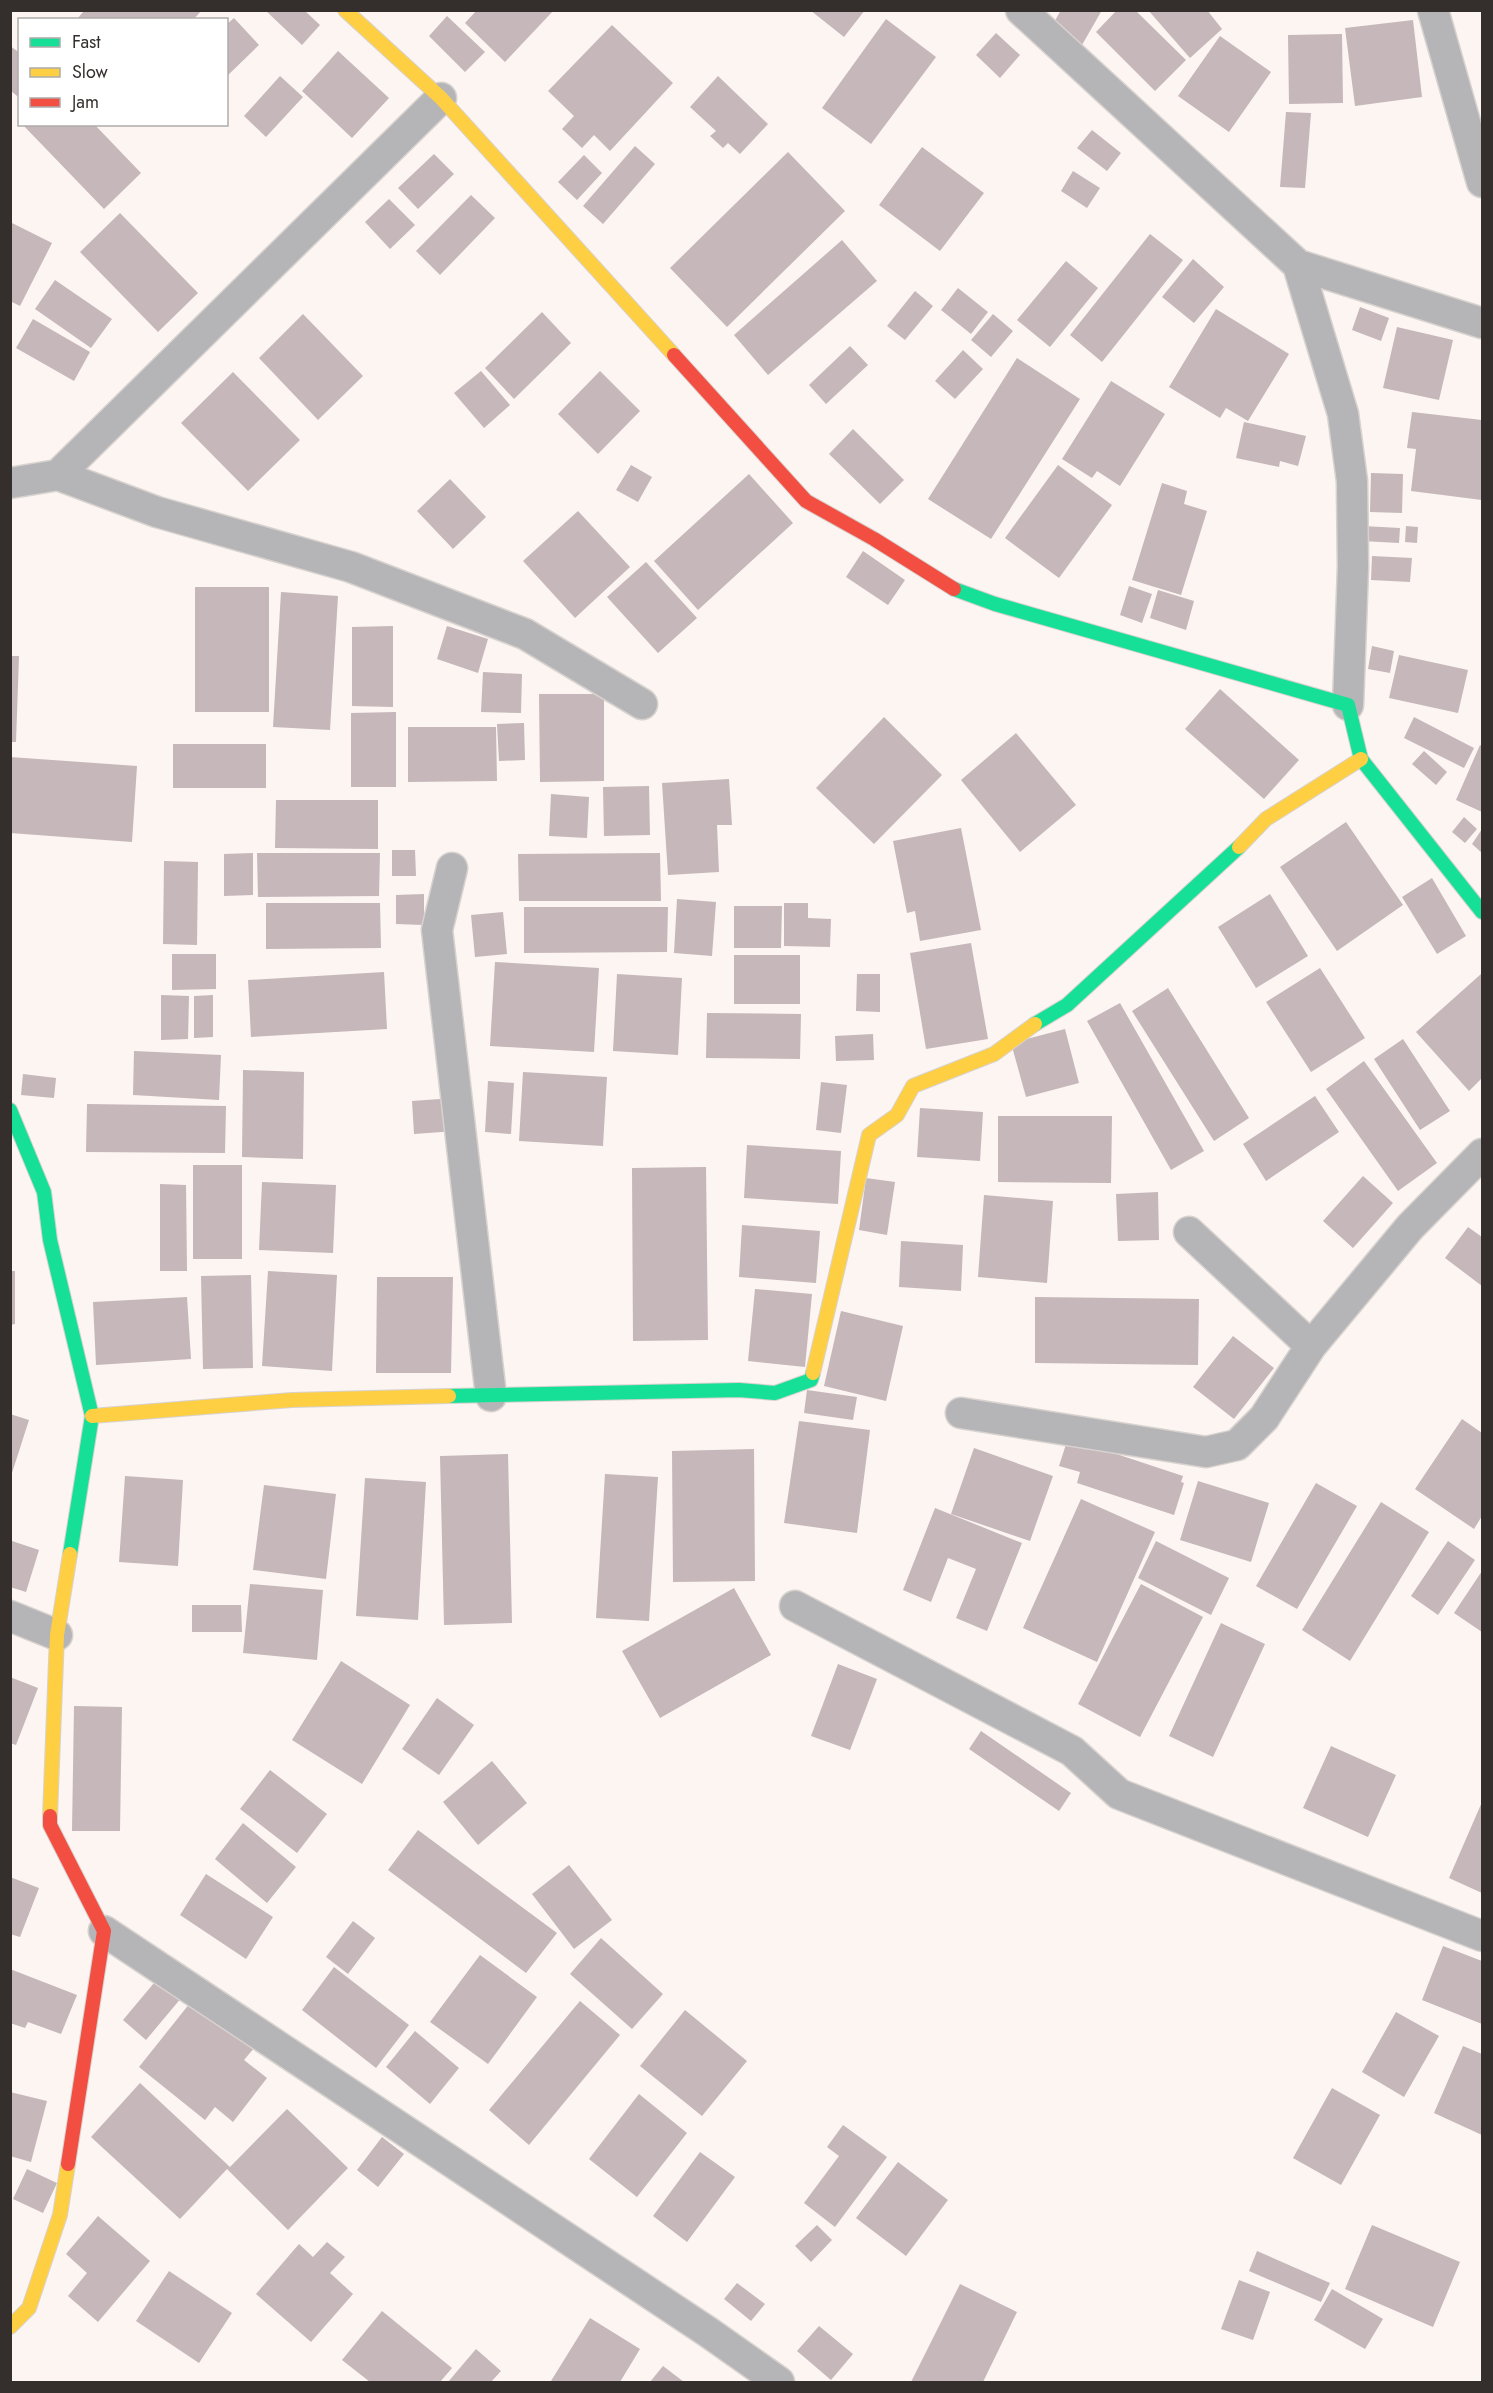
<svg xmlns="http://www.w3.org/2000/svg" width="1493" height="2393" viewBox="0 0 1493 2393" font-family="Jost,sans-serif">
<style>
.building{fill:#c6b7ba}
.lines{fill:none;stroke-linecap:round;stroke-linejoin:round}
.street-casing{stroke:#d7d2cf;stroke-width:33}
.fast-casing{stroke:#d7d2cf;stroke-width:16}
.slow-casing{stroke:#d7d2cf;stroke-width:16}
.jam-casing{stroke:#d7d2cf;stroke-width:16}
.street{stroke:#b5b4b6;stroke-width:30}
.fast{stroke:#16e098;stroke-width:14}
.slow{stroke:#ffcf43;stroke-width:14}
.jam{stroke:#f24e42;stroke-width:14}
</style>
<rect width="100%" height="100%" fill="#fcf5f2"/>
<path class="building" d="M85 10H202L193 20H76Z
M265 10H304L320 25 302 45Z
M477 10H554L505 62 465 23Z
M810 10H865L844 37Z
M1061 10H1102L1082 45 1052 26Z
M1117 10H1135L1186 60 1155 91 1096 32Z
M1148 10H1207L1222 29 1190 58Z
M447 16 485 52 465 72 429 36Z
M234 18 259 45 226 77V25Z
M886 19 936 57 871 144 822 108Z
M1413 20 1422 97 1355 106 1345 28Z
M612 25 673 83 610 151 594 135 582 148 562 129 574 116 548 91Z
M996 33 1020 55 1000 78 976 55Z
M1342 34 1343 103 1289 104 1288 35Z
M1220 36 1271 72 1229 132 1178 96Z
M10 46 20 53V94L17 96 10 90Z
M338 51 389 98 352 138 302 91Z
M280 76 303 97 266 137 244 116Z
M718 76 768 124 740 154 728 143 723 148 710 136 716 131 690 107Z
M1286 112 1311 113 1305 188 1280 187Z
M22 124H94L141 173 104 209Z
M1092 130 1121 153 1107 171 1077 148Z
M635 146 655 164 603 224 583 206Z
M922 147 984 193 940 251 879 205Z
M788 152 845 211 727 327 670 268Z
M434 154 454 174 418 209 398 188Z
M584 155 602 173 577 200 558 182Z
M1073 171 1100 188 1087 208 1061 191Z
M471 195 495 218 440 275 416 251Z
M389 199 415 225 390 249 365 222Z
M120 213 198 293 158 332 80 252Z
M10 222 52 243 20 306 10 301Z
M1150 234 1183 260 1102 362 1070 335Z
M842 240 877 281 768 375 734 335Z
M1193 259 1224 287 1194 323 1162 297Z
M1066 261 1098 288 1050 347 1017 320Z
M55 280 112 319 91 348 35 309Z
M958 288 988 312 971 334 941 310Z
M915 291 933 306 905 340 887 326Z
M1360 307 1389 318 1381 341 1352 330Z
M1216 309 1289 354 1248 421 1226 408 1220 418 1169 387Z
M542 312 571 343 514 399 485 368Z
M303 314 363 376 318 420 259 358Z
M993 314 1013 331 991 357 971 340Z
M33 319 90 352 74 381 16 348Z
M1397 327 1453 340 1439 400 1383 388Z
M850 346 868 365 826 404 809 385Z
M963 350 983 369 955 399 935 381Z
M1017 358 1080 399 991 539 928 499Z
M481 371 510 405 484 428 454 393Z
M600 371 640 411 598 454 558 414Z
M233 372 300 440 248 491 181 423Z
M1111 381 1165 414 1120 486 1097 471 1092 478 1062 459Z
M1412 412 1482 420V500L1411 491 1416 449 1407 448Z
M1244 422 1306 436 1298 466 1280 461 1279 467 1236 458Z
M853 429 904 480 880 504 829 454Z
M631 465 652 477 638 502 616 490Z
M1058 465 1112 505 1059 578 1005 538Z
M1371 473 1403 474 1402 513 1370 512Z
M749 474 793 523 698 610 654 561Z
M450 479 486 517 453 549 417 511Z
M1162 483 1187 491 1184 504 1207 511 1181 595 1132 580Z
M578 511 630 567 575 618 523 561Z
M1363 526 1400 528 1399 543 1362 541Z
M1406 526 1418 527 1417 543 1405 542Z
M863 551 905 580 888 605 846 577Z
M1372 556 1412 558 1410 582 1371 580Z
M646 562 697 618 658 653 607 597Z
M1129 586 1152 594 1142 623 1120 615Z
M195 587H269V712H195Z
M1158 590 1194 601 1186 630 1150 618Z
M281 592 338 596 330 730 273 727Z
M393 626V707L352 706V627Z
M447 626 488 639 478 673 437 659Z
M1372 646 1394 651 1390 673 1368 669Z
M1399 655 1468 670 1458 713 1389 698Z
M10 656H19L16 742H10Z
M483 672 522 674 521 713 481 712Z
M1220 689 1299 760 1264 799 1185 729Z
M539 694H604V781L540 782Z
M396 712V787H351V713Z
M884 717 942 775 874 844 816 788Z
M1414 717 1474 748 1464 768 1404 738Z
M524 723 525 760 499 761 497 724Z
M408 727H496L497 781 408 782Z
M1016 733 1076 805 1020 852 961 780Z
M173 744H266V788H173Z
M1480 745 1482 746V812L1456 800Z
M1424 751 1447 772 1436 785 1412 764Z
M10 757 137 766 132 842 10 833Z
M729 779 732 825H717L719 872 668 875 662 783Z
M649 786 650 835 604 836 603 787Z
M551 794 589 797 587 838 549 836Z
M276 800H378V849L275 848Z
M1464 817 1477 829 1465 843 1452 832Z
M1346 822 1403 905 1337 951 1280 867Z
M961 828 981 930 920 941 915 911 907 913 893 841Z
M1482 829V853L1472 844Z
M392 850H415L416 876H392Z
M253 853V895L224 896V854Z
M257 853H380L379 896 258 897Z
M660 853 661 901H519L518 854Z
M164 861 198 862 197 945 163 944Z
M1432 878 1466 936 1437 954 1402 897Z
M424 894V925L396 924V895Z
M1270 894 1308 956 1256 988 1218 927Z
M677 899 716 902 712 956 674 953Z
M266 903H380L381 948 266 949Z
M784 903H808V918L831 919 830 947 784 946Z
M734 906H782L781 948H734Z
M524 907H668L667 952 524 953Z
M503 912 507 954 475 957 471 915Z
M971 943 988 1039 926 1049 910 953Z
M172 954H216V989L172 990Z
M734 955H800V1004H734Z
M495 962 599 968 594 1052 490 1046Z
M1320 968 1365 1038 1311 1072 1266 1002Z
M384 972 387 1029 251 1037 248 980Z
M617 974 682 978 678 1055 613 1051Z
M857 974H880V1012L856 1011Z
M1481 974 1482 976V1078L1469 1091 1416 1032Z
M1168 988 1249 1118 1214 1141 1132 1011Z
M161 995 189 996 188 1039 161 1040Z
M213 995V1037L194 1038V996Z
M1120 1003 1204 1151 1171 1170 1087 1021Z
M707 1013 801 1014 800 1059 706 1058Z
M1065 1029 1079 1083 1026 1097 1011 1043Z
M873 1034 874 1060 836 1061 835 1036Z
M1403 1039 1450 1111 1420 1130 1374 1059Z
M134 1051 221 1055 219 1100 133 1095Z
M1364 1061 1437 1163 1398 1191 1326 1089Z
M243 1070 304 1072 303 1159 242 1157Z
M523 1072 607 1077 603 1146 519 1141Z
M23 1074 56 1078 54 1098 21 1095Z
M488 1081 514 1083 511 1134 485 1132Z
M821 1082 847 1085 841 1133 816 1130Z
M1315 1096 1339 1132 1266 1181 1243 1144Z
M454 1098 456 1131 414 1134 412 1101Z
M87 1104 226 1106 225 1153 86 1152Z
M920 1108 983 1112 980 1161 917 1157Z
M998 1116H1112L1111 1183 998 1182Z
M747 1145 841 1151 838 1204 744 1198Z
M193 1165H242V1259H193Z
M706 1167 708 1340 633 1341 632 1168Z
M1363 1176 1393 1203 1353 1248 1323 1221Z
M866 1178 895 1182 887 1235 859 1230Z
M262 1182 336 1185 333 1253 259 1250Z
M160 1184 186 1185 187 1271H160Z
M1158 1192 1159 1240 1118 1241 1116 1194Z
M984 1195 1053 1201 1047 1283 978 1277Z
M742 1225 820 1231 816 1283 739 1277Z
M1468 1227 1482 1237V1286L1445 1258Z
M901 1241 963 1245 961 1291 899 1287Z
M10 1271H15V1324L10 1325Z
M268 1271 337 1275 332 1371 262 1366Z
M251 1275 253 1368 203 1369 201 1276Z
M377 1277H453L451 1373H376Z
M755 1289 812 1294 805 1367 748 1361Z
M187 1297 191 1359 96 1365 93 1302Z
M1035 1297 1199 1299 1198 1365 1035 1363Z
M841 1311 903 1326 886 1401 824 1386Z
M1233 1336 1274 1368 1234 1419 1193 1387Z
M807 1390 857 1397 853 1420 804 1413Z
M10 1414 29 1420 11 1476H10Z
M1462 1419 1482 1433V1516L1474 1529 1415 1489Z
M799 1421 870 1430 857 1533 784 1523Z
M1068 1438 1183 1476 1181 1482 1184 1483 1174 1515 1077 1483 1080 1472 1059 1466Z
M974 1448 1053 1476 1030 1541 951 1514Z
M754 1449 755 1581 673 1582 672 1451Z
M508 1454 512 1623 444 1625 440 1456Z
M605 1474 658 1477 649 1621 596 1618Z
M125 1476 183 1480 178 1566 119 1562Z
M365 1478 426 1482 418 1620 356 1616Z
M1198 1481 1269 1503 1251 1562 1180 1540Z
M1316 1483 1357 1506 1297 1609 1256 1586Z
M264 1485 336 1494 326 1579 253 1570Z
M1081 1499 1155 1532 1097 1662 1023 1628Z
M1381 1502 1429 1532 1350 1661 1302 1630Z
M935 1508 1022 1543 987 1631 956 1618 976 1569 948 1558 931 1602 903 1590Z
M12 1541 39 1550 26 1592 10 1587Z
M1156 1541 1229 1578 1211 1615 1138 1578Z
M1448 1541 1475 1560 1438 1615 1411 1596Z
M1482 1571V1632L1454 1613Z
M250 1584 323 1590 317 1660 243 1653Z
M1141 1584 1203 1617 1140 1737 1078 1704Z
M734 1588 771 1655 660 1718 622 1651Z
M192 1605H241L242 1632H192Z
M1221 1623 1265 1644 1213 1757 1169 1736Z
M341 1661 410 1705 362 1784 292 1740Z
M838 1664 877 1679 850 1750 811 1736Z
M10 1677 38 1688 16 1745 10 1743Z
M437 1698 474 1725 439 1775 402 1749Z
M74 1706 122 1707 120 1831H72Z
M981 1731 1071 1793 1059 1811 969 1749Z
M1331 1746 1396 1775 1368 1837 1303 1808Z
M492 1761 527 1803 478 1845 443 1802Z
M270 1770 327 1814 297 1853 240 1809Z
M1482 1802V1893L1449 1878Z
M243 1823 296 1867 267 1903 215 1859Z
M418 1830 557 1933 526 1973 388 1870Z
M569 1865 612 1920 574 1949 532 1894Z
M206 1874 273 1917 246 1959 180 1915Z
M10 1877 39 1888 20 1937 10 1934Z
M353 1921 375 1938 348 1974 326 1957Z
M601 1938 663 1994 632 2029 570 1974Z
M1443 1946 1482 1961V2024L1422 2000Z
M480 1955 537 1997 488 2064 430 2022Z
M334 1967 409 2025 376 2068 302 2010Z
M10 1969 77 1995 61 2034 28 2022 25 2028 10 2023Z
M159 1977 182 1997 146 2040 123 2020Z
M194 1998 255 2047 244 2060 267 2078 233 2122 215 2107 205 2120 139 2067Z
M580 2001 620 2035 529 2145 489 2110Z
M685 2010 747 2061 702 2116 640 2066Z
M1396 2012 1439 2036 1404 2097 1362 2072Z
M415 2031 459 2068 430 2104 386 2067Z
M1463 2046 1482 2054V2135L1434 2113Z
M140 2083 230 2167 287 2109 348 2168 288 2230 227 2169 180 2219 91 2137Z
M1332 2088 1380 2115 1341 2185 1293 2158Z
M10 2092 47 2101 31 2162 10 2156Z
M639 2094 687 2133 637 2197 589 2159Z
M843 2125 887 2157 835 2227 804 2203 839 2156 827 2147Z
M382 2137 404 2154 378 2187 357 2170Z
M700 2152 735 2177 687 2242 653 2216Z
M898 2162 948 2200 906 2256 856 2218Z
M27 2169 57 2183 43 2213 13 2199Z
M98 2216 150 2261 98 2322 68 2296 87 2273 66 2254Z
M817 2225 832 2240 811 2262 795 2246Z
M1372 2225 1460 2262 1433 2327 1345 2289Z
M327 2242 345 2257 330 2273 353 2294 311 2342 256 2294 299 2244 313 2257Z
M1257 2251 1330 2283 1321 2302 1249 2271Z
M169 2271 232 2313 199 2363 136 2321Z
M1239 2280 1270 2292 1253 2340 1221 2329Z
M737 2283 765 2304 751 2321 724 2299Z
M960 2284 1017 2312 983 2382H911Z
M1332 2289 1383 2319 1365 2349 1314 2320Z
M382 2311 452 2368 440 2382H370L342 2360Z
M590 2318 640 2349 620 2382H554L551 2381Z
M819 2326 853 2354 831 2380 797 2351Z
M476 2349 501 2371 491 2382H448Z
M663 2366 684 2382H650Z"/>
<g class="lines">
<g class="street-casing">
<path id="street" d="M1021 10 1298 265 1343 414 1352 481 1353 567 1348 705
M1433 10 1482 182
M1298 265 1482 323
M58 475 441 98
M10 483 58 475 157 512 351 567 525 634 642 704
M452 868 437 930 491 1396
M1189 1232 1311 1346
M961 1413 1206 1452 1237 1445 1264 1418 1311 1346 1410 1227 1482 1154
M795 1606 1072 1751 1119 1794 1482 1936
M10 1616 57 1635
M104 1931 708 2332 779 2382"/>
</g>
<g class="fast-casing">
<path id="fast" d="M954 589 995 604 1348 705 1361 759 1482 912
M1035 1024 1067 1005 1239 847
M10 1110 44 1192 50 1240 92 1416 70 1554
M449 1396 739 1390 775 1393 811 1380 813 1373"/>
</g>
<g class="slow-casing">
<path id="slow" d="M345 10 441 98 674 355
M1239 847 1266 819 1361 759
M813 1373 869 1135 897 1115 913 1086 994 1054 1035 1024
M92 1416 292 1400 449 1396
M50 1816 57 1635 70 1554
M10 2327 29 2308 60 2215 68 2164"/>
</g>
<g class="jam-casing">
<path id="jam" d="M674 355 806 501 874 539 954 589
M50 1816V1825L104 1931 68 2164"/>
</g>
<use href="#street" class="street"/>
<use href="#fast" class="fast"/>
<use href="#slow" class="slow"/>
<use href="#jam" class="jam"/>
</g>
<rect width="1493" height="2393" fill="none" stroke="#342f2d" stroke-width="24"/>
<rect x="18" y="18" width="210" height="108" fill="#ffffff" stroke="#aeacab" stroke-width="1.5"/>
<rect x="30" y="38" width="30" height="9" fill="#16e098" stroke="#aeacab" stroke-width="1.5"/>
<text x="72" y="48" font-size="18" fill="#342f2d">Fast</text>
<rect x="30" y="68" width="30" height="9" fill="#ffcf43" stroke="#aeacab" stroke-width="1.5"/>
<text x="72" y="78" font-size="18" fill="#342f2d">Slow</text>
<rect x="30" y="98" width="30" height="9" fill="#f24e42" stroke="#aeacab" stroke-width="1.5"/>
<text x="72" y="108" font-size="18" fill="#342f2d">Jam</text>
</svg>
